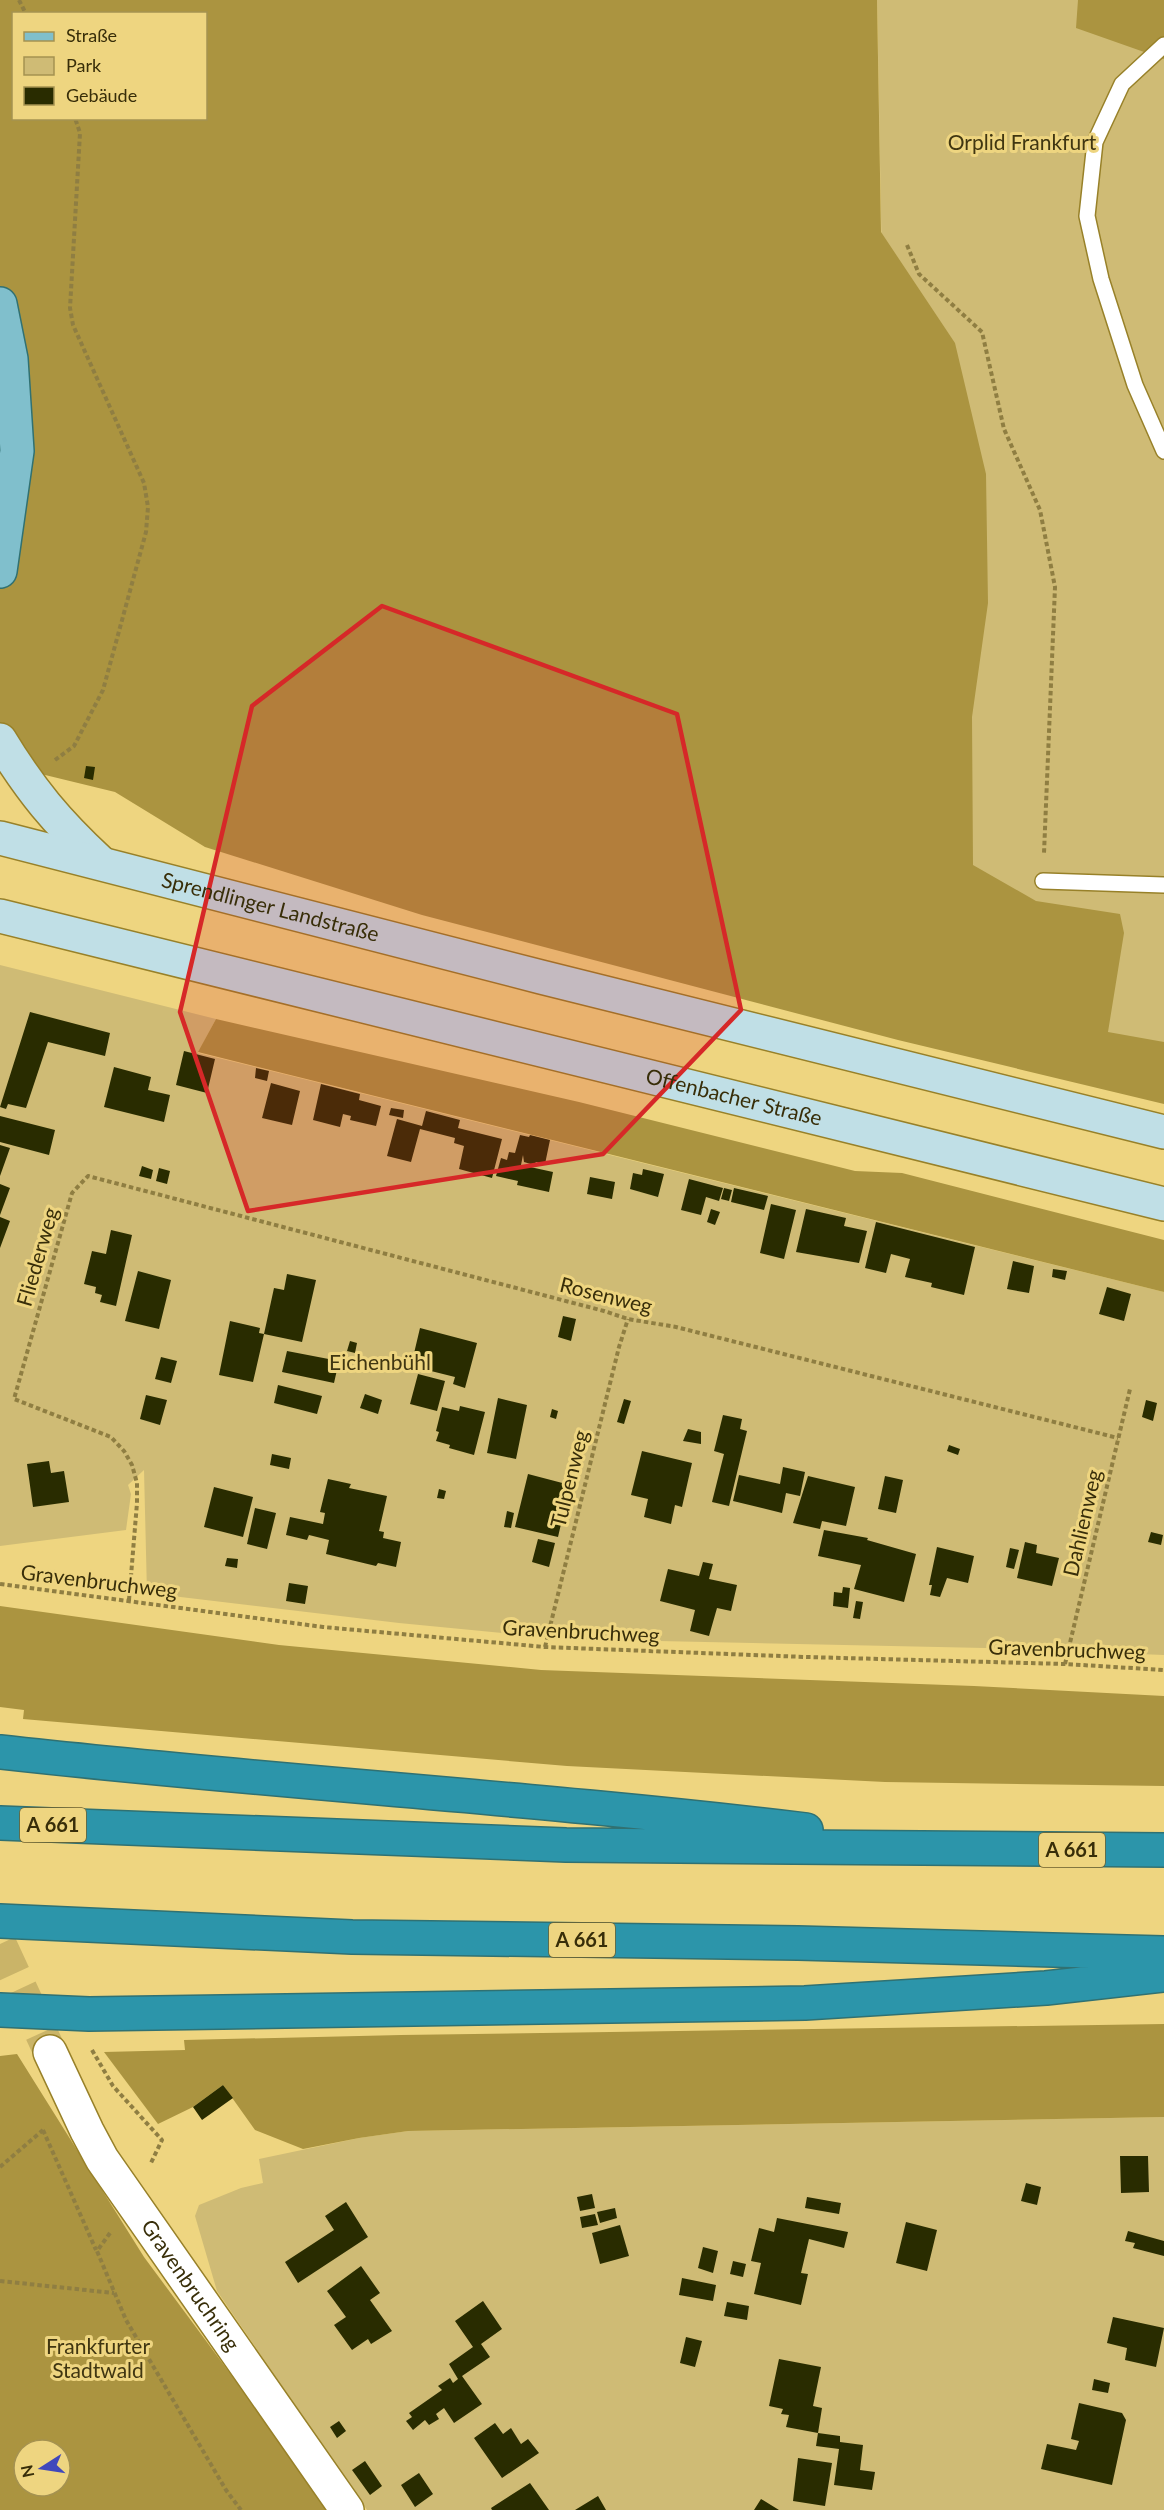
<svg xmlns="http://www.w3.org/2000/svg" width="1164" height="2510" viewBox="0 0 1164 2510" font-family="Lato,sans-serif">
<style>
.green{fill:#cfbb75}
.forest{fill:#ab9440;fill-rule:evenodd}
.building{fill:#292c00}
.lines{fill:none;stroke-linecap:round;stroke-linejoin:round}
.tertiary-tunnel{stroke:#cab468;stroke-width:33;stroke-dasharray:33 16;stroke-linecap:butt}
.service-casing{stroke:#988129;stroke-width:18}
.tertiary-casing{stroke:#988129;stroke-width:36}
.secondary-casing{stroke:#988129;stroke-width:36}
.primary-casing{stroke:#307172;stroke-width:36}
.motorway-casing{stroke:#307172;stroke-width:36}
.path{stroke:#8f7e42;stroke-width:4;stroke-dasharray:4.5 3;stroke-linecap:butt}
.service{stroke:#fff;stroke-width:15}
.tertiary{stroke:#fff;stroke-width:33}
.secondary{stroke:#c0dfe6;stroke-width:33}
.primary{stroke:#80bfcc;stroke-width:33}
.motorway{stroke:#2c95aa;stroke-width:33}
.marked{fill:#d62828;fill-opacity:0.2;stroke:#d62828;stroke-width:4.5;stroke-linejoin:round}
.labels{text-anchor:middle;stroke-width:6;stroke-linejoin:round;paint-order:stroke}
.shield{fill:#eed580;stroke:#6f602d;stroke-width:1.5}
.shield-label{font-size:20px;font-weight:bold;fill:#382e09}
.park-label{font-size:21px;fill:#403611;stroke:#eed580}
.street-label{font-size:21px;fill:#382e09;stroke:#eed580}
</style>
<rect width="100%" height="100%" fill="#eed580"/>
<path class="green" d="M877 0H1164V1070L895 976Z
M0 965 216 1019 198 1053 1164 1292V1655L985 1648 565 1639 399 1623 147 1593 144 1470 128 1485 131 1494 126 1530 0 1546Z
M1164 2117V2510H367L217 2291 195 2216 199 2205 241 2188 263 2183 259 2159 359 2138 408 2131Z"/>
<path class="forest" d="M0 0H877L881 232 955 343 986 474 988 603 972 717 973 865 1036 901 1120 914 1124 933 1108 1032 1164 1042V1104L898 1040 422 915 205 847 115 792 0 764ZM14 14H206V118H14Z
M1078 0H1164V59L1076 28Z
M216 1019 579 1102 855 1171 902 1173 1164 1240V1292L198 1052Z
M0 1606 279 1645 541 1670 974 1686 1164 1696V1786L885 1782 567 1766 23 1719 24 1710 0 1707Z
M1164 2024V2117L408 2131 359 2138 303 2149 255 2130 223 2085 193 2107 158 2124 104 2052 185 2050 184 2040 401 2035Z
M17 2054 144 2257 255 2407 326 2510H0V2056ZM24 2450H60V2486H24Z"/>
<path class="building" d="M86 766 95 767 93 780 84 778Z
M30 1012 110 1033 105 1056 48 1042 26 1108 8 1104 6 1109 0 1107Z
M184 1051 215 1059 207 1093 176 1085Z
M114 1067 151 1077 148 1090 170 1095 164 1122 104 1107Z
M256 1068 269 1071 267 1081 255 1078Z
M271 1083 300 1091 292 1125 262 1118Z
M321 1084 360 1094 359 1100 381 1106 376 1126 350 1120 351 1116 343 1114 340 1127 313 1120Z
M391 1108 404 1110 403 1118 389 1115Z
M426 1111 460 1120 458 1128 502 1139 492 1178 459 1169 464 1146 454 1143 455 1138 420 1129 411 1162 387 1156 397 1119 422 1126Z
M0 1116 55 1130 49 1155 0 1142Z
M520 1135 529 1137 530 1135 550 1140 545 1164 536 1162 534 1165 524 1162 523 1155 521 1165 553 1172 549 1192 517 1185 518 1181 496 1176 501 1158 507 1160 509 1152 515 1153Z
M0 1145 10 1148 0 1176Z
M142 1166 153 1170 151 1179 139 1176Z
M159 1168 170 1171 167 1184 156 1181Z
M643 1169 664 1174 658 1197 630 1189 633 1173 642 1175Z
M590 1177 615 1182 612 1199 587 1194Z
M689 1179 723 1188 719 1201 706 1197 701 1215 681 1210Z
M0 1184 10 1188 0 1215Z
M724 1188 732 1190 729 1201 721 1199Z
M734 1188 768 1196 764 1210 731 1202Z
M771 1204 796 1210 784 1259 760 1253Z
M711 1209 720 1212 715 1225 707 1222Z
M806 1209 846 1218 844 1226 867 1231 859 1263 796 1252Z
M0 1217 10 1221 0 1248Z
M876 1222 975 1247 964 1295 931 1287 932 1283 905 1277 910 1259 891 1254 886 1273 865 1268Z
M111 1230 132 1235 116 1306 100 1302 102 1295 95 1293 96 1287 84 1284 92 1251 106 1254Z
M1013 1261 1034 1266 1029 1293 1007 1289Z
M1053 1269 1067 1271 1065 1280 1052 1277Z
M138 1271 171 1280 159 1329 125 1321Z
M287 1274 316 1280 302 1342 264 1334 253 1382 219 1375 230 1321 260 1328 259 1333 264 1334 274 1288 284 1290Z
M1107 1287 1131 1294 1124 1321 1099 1314Z
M563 1316 576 1319 571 1341 558 1337Z
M420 1328 477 1343 465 1388 453 1384 455 1377 411 1366Z
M350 1341 357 1343 355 1353 347 1351Z
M287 1351 339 1361 334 1383 282 1372Z
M161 1357 177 1361 171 1383 155 1379Z
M418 1374 445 1381 437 1411 410 1404Z
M278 1385 322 1396 317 1414 274 1403Z
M365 1394 382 1400 378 1414 360 1408Z
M146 1395 167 1400 160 1425 140 1419Z
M498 1398 527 1405 516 1459 487 1453Z
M624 1399 631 1401 624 1424 617 1422Z
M1146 1400 1157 1403 1153 1421 1142 1417Z
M460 1406 485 1412 474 1455 449 1448 450 1445 436 1441 439 1432 436 1431 442 1407 459 1411Z
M552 1409 558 1411 556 1419 550 1417Z
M723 1415 742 1419 740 1429 747 1431 729 1506 712 1502 724 1454 714 1451Z
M688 1429 701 1432V1444L683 1441Z
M949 1445 960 1449 958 1455 947 1451Z
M642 1451 692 1463 682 1507 675 1505 671 1524 644 1517 648 1499 631 1495Z
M272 1454 291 1458 289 1469 270 1465Z
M49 1461 51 1473 64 1471 69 1502 33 1507 27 1464Z
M783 1467 805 1472 800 1496 786 1493 782 1513 733 1501 739 1475 780 1484Z
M528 1474 570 1485 558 1537 515 1527Z
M808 1476 855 1487 846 1526 822 1521 820 1529 793 1523Z
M885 1476 903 1480 896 1513 878 1509Z
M328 1479 351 1484 349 1488 387 1496 379 1531 384 1532 383 1538 401 1542 396 1567 378 1563 376 1566 326 1554 329 1540 309 1535 307 1540 286 1535 290 1517 323 1524 325 1513 320 1512Z
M214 1487 253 1497 243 1537 204 1527Z
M439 1489 446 1491 444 1499 437 1498Z
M255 1508 276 1513 267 1549 247 1544Z
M507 1511 514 1513 511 1528 504 1527Z
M824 1530 868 1538 867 1540 916 1554 904 1602 854 1589 861 1565 818 1556Z
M1151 1532 1163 1535 1161 1545 1148 1542Z
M538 1539 555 1543 549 1567 532 1562Z
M1025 1542 1037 1545 1036 1553 1059 1558 1052 1586 1017 1578Z
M937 1547 974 1556 968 1583 947 1578 940 1597 930 1595 932 1585H929Z
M1010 1548 1019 1550 1014 1569 1006 1567Z
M227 1558 238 1559 237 1568 225 1566Z
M703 1562 713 1564 709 1579 737 1585 731 1611 717 1608 709 1636 690 1631 695 1610 660 1601 668 1569 699 1576Z
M289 1583 308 1586 305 1604 286 1601Z
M843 1587 850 1588 848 1608 833 1606 834 1592 842 1593Z
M856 1601 863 1602 860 1619 853 1618Z
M223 2085 233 2098 202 2120 193 2107Z
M1120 2156H1148L1149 2192 1121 2193Z
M1026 2183 1041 2187 1037 2205 1021 2201Z
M592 2194 595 2208 580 2211 577 2197Z
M807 2197 841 2203 839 2214 805 2208Z
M346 2202 368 2237 298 2283 285 2262 334 2230 325 2216Z
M615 2208 617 2218 600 2223 597 2212Z
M595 2214 598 2225 582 2228 580 2217Z
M777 2218 848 2232 844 2248 809 2239 801 2273 808 2274 801 2305 754 2294 761 2263 751 2261 759 2228 774 2232Z
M906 2222 937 2230 927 2271 896 2263Z
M620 2225 629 2256 600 2264 592 2233Z
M1128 2231 1164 2241V2256L1133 2248 1135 2243 1125 2241Z
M703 2247 718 2251 713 2273 698 2268Z
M733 2261 746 2264 743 2277 730 2274Z
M361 2266 380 2293 370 2300 392 2331 371 2344 368 2339 352 2350 334 2325 346 2317 327 2291Z
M682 2278 716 2285 713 2301 679 2295Z
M483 2301 502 2329 481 2344 490 2357 462 2376 482 2404 454 2423 444 2408 436 2414 439 2419 429 2425 425 2420 413 2430 406 2421 412 2417 409 2413 442 2390 438 2386 450 2378 453 2383 458 2379 449 2364 473 2347 455 2321Z
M727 2302 749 2306 747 2320 724 2316Z
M1113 2317 1164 2328 1156 2367 1125 2360 1127 2348 1107 2343Z
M686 2337 702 2341 695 2367 680 2363Z
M779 2359 821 2367 813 2406 822 2408 818 2433 786 2427 789 2415 781 2414 783 2409 769 2406Z
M1094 2379 1110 2383 1108 2393 1092 2390Z
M1079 2403 1122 2413 1126 2420 1112 2485 1041 2469 1047 2444 1076 2450 1079 2441 1071 2439Z
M339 2421 346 2431 337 2438 330 2427Z
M495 2423 503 2434 511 2428 521 2444 528 2439 539 2453 502 2478 474 2438Z
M818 2433 840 2436V2442L863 2445 860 2470 875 2472 872 2490 834 2485 839 2449 816 2446Z
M798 2458 832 2463 825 2506 793 2501Z
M365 2461 382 2486 370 2495 352 2470Z
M419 2473 433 2494 415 2507 401 2485Z
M530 2483 549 2510H492L491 2508Z
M598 2496 606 2510H575Z
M761 2499 779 2510H754Z"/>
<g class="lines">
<path class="tertiary-tunnel" d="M0 1944 50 2052"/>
<g class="service-casing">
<path id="service" d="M1164 45 1122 84 1095 142 1087 216 1101 279 1135 385 1164 451
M1043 881 1164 885"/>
</g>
<g class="tertiary-casing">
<g id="tertiary">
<path id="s1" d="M50 2052 87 2131 102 2159 347 2510"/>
</g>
</g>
<g class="secondary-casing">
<g id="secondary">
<path d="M0 740C31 791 57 822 100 862"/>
<path id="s2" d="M0 838 541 977 1164 1132"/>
<path id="s3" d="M0 916 1164 1204"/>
</g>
</g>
<g class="primary-casing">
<path id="primary" d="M0 304 11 359 17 451 0 571"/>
</g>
<g class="motorway-casing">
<path id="motorway" d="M0 1752C268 1782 538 1798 806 1830
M0 1823 566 1845 1164 1850
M0 1921 352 1937 798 1943 1164 1953
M0 2010 89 2014 805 2003 1046 1988 1164 1975"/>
</g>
<path class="path" d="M19 0 26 14
M907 245 919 274 982 332 1004 429 1040 510 1055 587 1044 853
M55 760 74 746 103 690 146 532 148 507 144 483 73 325 70 308 80 133 75 118
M0 1584 323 1627 545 1647 806 1657 1065 1664 1164 1670
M129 1600 137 1503V1483L132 1465 124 1451 111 1437 14 1399 72 1193 88 1176 604 1311 628 1319 676 1327 1118 1438
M545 1647 619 1347 628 1319
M1065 1664 1130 1389
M92 2050 113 2086 162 2140 150 2165
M43 2130 96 2250
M0 2167 43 2130
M110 2233 97 2251 126 2320 226 2490 241 2510
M0 2281 114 2293"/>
<use href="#service" class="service"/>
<use href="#tertiary" class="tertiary"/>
<use href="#secondary" class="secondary"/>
<use href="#primary" class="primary"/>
<use href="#motorway" class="motorway"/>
</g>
<path class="marked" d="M382 606 677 714 741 1010 603 1154 248 1211 180 1012 252 706Z"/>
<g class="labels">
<g class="shield">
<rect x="20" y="1808" width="66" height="34" rx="4.5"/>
<rect x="1039" y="1833" width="66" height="34" rx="4.5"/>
<rect x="549" y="1923" width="66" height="34" rx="4.5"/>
</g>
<g class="shield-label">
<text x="53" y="1832">A 661</text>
<text x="1072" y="1857">A 661</text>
<text x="582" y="1947">A 661</text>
</g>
<g class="park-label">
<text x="1022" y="150">Orplid Frankfurt</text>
<text x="380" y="1370">Eichenbühl</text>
<text x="98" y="2354">Frankfurter<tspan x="98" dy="24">Stadtwald</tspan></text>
</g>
<g class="street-label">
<text dy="7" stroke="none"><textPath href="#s2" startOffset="279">Sprendlinger Landstraße</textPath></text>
<text dy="7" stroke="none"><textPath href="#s3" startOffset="756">Offenbacher Straße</textPath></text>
<text transform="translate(38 1257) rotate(-74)" y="7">Fliederweg</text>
<text transform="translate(606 1296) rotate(14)" y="7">Rosenweg</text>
<text transform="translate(570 1479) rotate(-76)" y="7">Tulpenweg</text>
<text transform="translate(1083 1523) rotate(-77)" y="7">Dahlienweg</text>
<text transform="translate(99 1582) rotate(7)" y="7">Gravenbruchweg</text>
<text transform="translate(581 1632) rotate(3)" y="7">Gravenbruchweg</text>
<text transform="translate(1067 1650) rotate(2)" y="7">Gravenbruchweg</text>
<text dy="7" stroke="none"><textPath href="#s1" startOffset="273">Gravenbruchring</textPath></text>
</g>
</g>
<rect x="12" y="12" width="195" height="108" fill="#eed580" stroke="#a59250" stroke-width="1.5"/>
<rect x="24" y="32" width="30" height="9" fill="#80bfcc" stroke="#a59250" stroke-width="1.5"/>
<text x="66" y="42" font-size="18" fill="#382e09">Straße</text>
<rect x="24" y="57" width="30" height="18" fill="#cfbb75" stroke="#a59250" stroke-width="1.5"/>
<text x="66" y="72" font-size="18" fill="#382e09">Park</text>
<rect x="24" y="87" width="30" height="18" fill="#292c00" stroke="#a59250" stroke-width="1.5"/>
<text x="66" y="102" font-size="18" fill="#382e09">Gebäude</text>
<g transform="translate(42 2468) rotate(258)"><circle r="28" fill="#eed580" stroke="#a59250" stroke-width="1.5"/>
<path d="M0-4.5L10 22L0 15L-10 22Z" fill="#4048bc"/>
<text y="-9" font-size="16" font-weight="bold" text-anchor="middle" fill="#382e09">N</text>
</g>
</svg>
